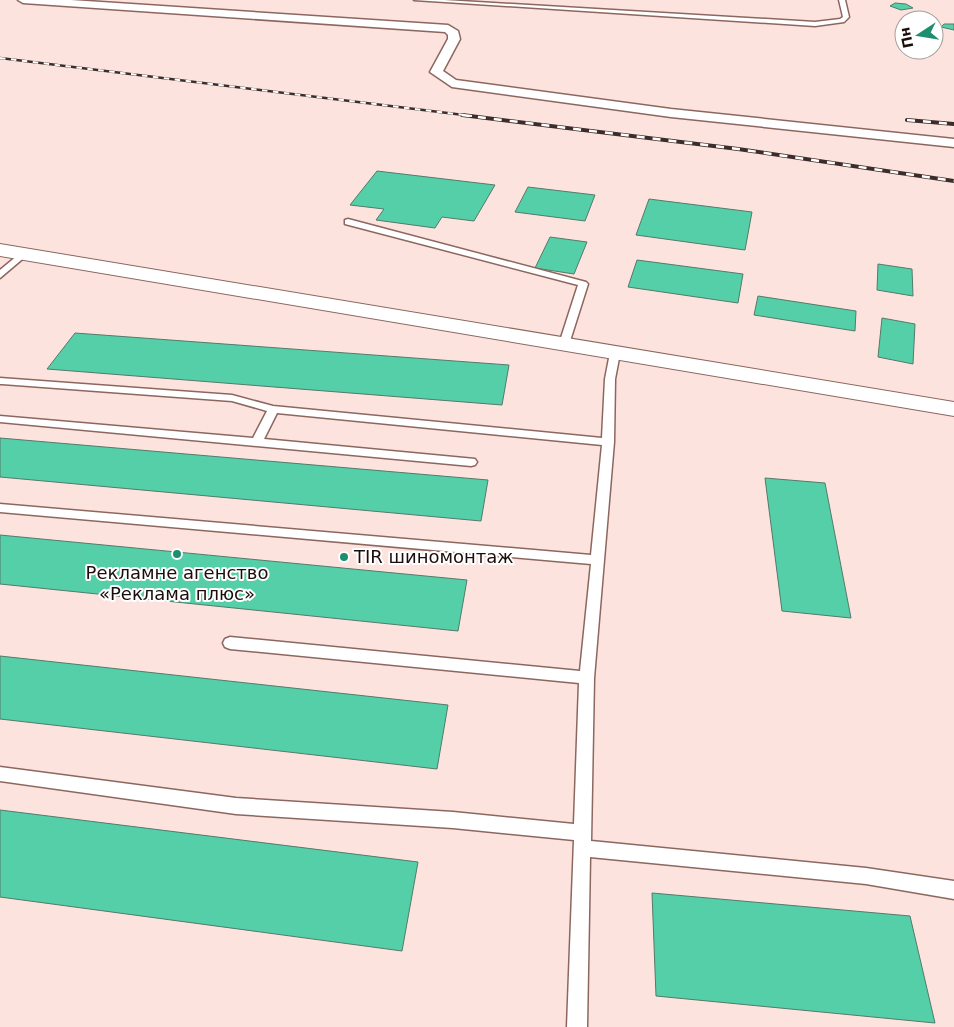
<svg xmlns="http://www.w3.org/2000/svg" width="954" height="1027" viewBox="0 0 954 1027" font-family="'DejaVu Sans',sans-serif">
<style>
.building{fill:#55cfa8;stroke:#537a6b}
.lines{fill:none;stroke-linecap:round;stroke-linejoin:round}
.service-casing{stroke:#8c6760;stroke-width:3}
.minor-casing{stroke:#8c6760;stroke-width:3}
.secondary-casing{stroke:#8c6760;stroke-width:2}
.service{fill:#fff;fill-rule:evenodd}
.minor{fill:#fff;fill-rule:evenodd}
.secondary{fill:#fff;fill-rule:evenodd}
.rail-far1-casing{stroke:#3c2c2a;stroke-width:2.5}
.rail-casing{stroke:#3c2c2a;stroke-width:4}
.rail-far1{stroke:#fff;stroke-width:2;stroke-dasharray:5.5;stroke-linecap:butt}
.rail{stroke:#fff;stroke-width:2.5;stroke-dasharray:8;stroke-linecap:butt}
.poi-dot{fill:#1e8e6e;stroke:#fff;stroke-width:2}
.labels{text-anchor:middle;stroke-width:4;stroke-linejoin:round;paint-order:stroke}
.poi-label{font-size:18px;fill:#1b0d0b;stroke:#fff;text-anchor:start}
</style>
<rect width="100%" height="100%" fill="#fde3de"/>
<path class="building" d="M895 3 906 4 913 8 901 10 890 6Z
M944 24H954V30L941 27Z
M377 171 495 185 474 221 442 217 435 228 376 220 384 209 350 205Z
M528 187 595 195 585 221 515 212Z
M649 199 752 212 745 250 636 235Z
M550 237 587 242 574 274 535 268Z
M637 260 743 274 738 303 628 287Z
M878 264 912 269 913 296 877 290Z
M758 296 856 311 855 331 754 315Z
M882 318 915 324 913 364 878 357Z
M75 333 509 365 502 405 47 369Z
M0 438 488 480 481 521 0 477Z
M765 478 825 483 851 618 782 611Z
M0 535 467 580 458 631 0 584Z
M0 656 448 705 437 769 0 719Z
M0 810 418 862 402 951 0 897Z
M652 893 910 916 935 1023 656 996Z"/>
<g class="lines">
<g class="service-casing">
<path id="service" d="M414 0H444L815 22 840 19 843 17 839 0H845L849 17 844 22 815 26Z
M348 219 586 282 588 284 569 344 564 347 559 344 578 285 345 224V220Z
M23 251 27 254 26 256 0 278V270Z
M615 350 620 353 615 379 614 442 594 678 591 841 866 868 954 881V899L866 884 590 857 587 1027H567L574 840 453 828 236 814 0 781V767L236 798 453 812 574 824 579 683 230 649 225 647 223 643 225 639 230 637 580 671 591 564 0 512V504L591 555 602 445 277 413 264 439 475 459 477 462 475 465 471 466 0 422V416L253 438 267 411 232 401 2 384H0V378L232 395 273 406 602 438 605 379 610 353Z"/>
</g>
<g class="minor-casing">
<path id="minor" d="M18 0H71L448 25 458 31 460 39 443 71 456 80 671 109 954 139V147L671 117 452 87 430 72 448 39V35L445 32 23 3Z"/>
</g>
<g class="secondary-casing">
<path id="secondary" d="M0 244 954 402V416L0 256Z"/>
</g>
<use href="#service" class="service"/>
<use href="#minor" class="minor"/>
<use href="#secondary" class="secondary"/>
<g class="rail-far1-casing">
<path id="rail-far1" d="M0 58 472 116"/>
</g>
<g class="rail-casing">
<path id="rail" d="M462 115 738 149 954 181
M907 120 954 124"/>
</g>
<use href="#rail-far1" class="rail-far1"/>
<use href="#rail" class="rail"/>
</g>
<g class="poi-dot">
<circle cx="177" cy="554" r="5"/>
<circle cx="344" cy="557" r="5"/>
</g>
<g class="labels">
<g class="poi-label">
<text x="354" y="563">TIR шиномонтаж</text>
<text x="177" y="579" text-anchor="middle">Рекламне агенство<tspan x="177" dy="21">«Реклама плюс»</tspan></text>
</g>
</g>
<g transform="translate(919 35) rotate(258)"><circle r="24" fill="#ffffff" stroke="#a49e9d"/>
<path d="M0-4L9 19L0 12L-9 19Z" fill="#1e8e6e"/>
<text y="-8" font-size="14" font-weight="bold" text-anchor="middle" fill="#1b0d0b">Пн</text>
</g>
</svg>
